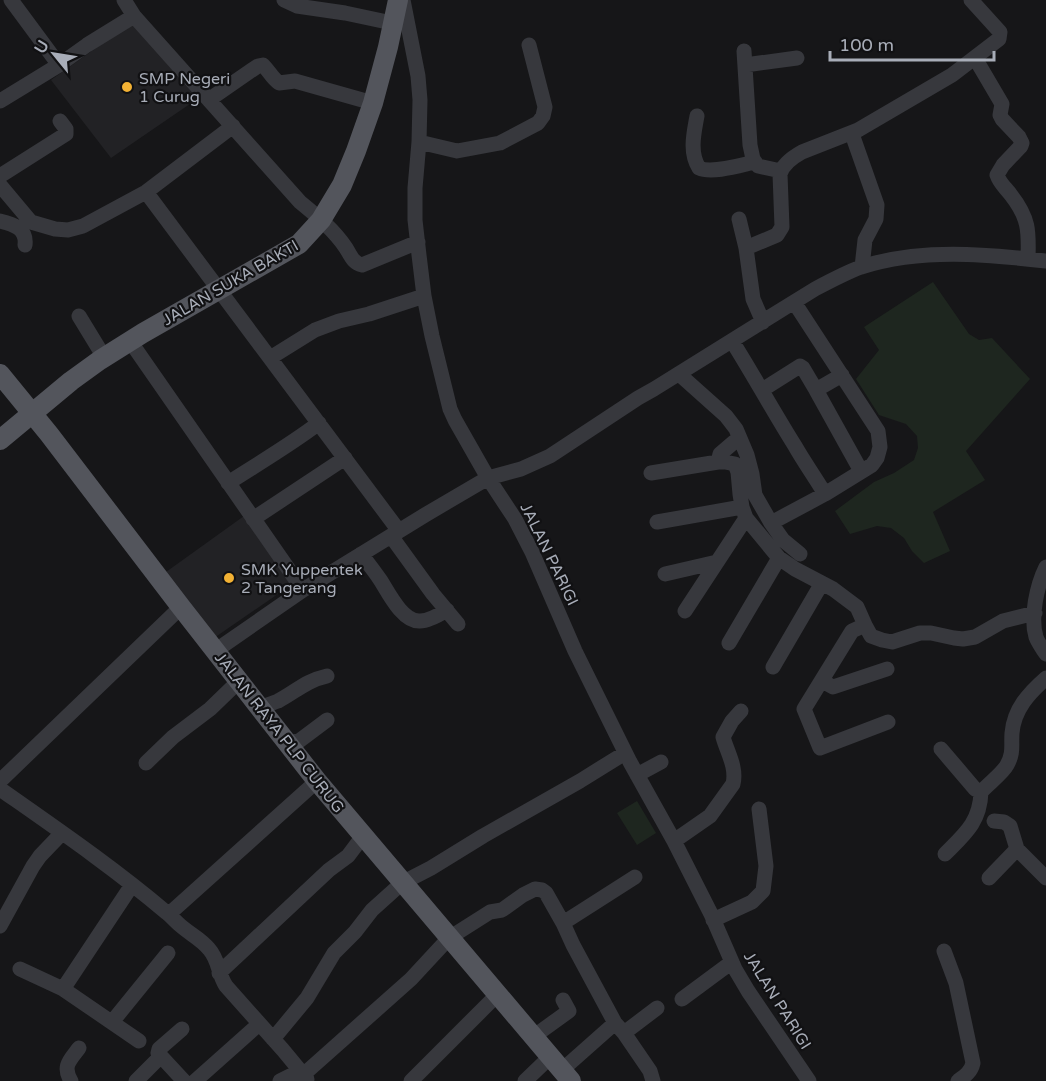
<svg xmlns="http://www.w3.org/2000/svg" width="1046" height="1081" viewBox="0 0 1046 1081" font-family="'Varela Round',sans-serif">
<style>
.built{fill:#222225}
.green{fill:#1e261f}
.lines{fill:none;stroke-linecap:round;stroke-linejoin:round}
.minor{stroke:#37383d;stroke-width:15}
.major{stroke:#53555c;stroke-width:20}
.poi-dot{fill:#f2b134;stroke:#111113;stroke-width:2}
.labels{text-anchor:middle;stroke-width:4.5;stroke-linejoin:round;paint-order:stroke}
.poi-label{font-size:16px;fill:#a8adb8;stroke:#111113;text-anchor:start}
.street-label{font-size:16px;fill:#a8adb8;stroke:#111113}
</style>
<rect width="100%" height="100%" fill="#161618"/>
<path class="built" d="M134 21 203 95 111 158 51 80Z
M244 516 291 585 214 638 166 572Z"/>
<path class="green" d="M933 282 969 334 979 340 992 338 1030 379 966 451 985 480 933 512 950 551 924 563 912 551 904 538 891 528 877 526 850 534 835 511 874 482 894 473 914 460 918 448 917 436 906 424 879 415 856 379 879 350 864 327Z
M637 801 656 833 637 845 617 813Z"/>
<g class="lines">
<path class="minor" d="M11 0 59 65
M284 0 297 6 345 13 392 23
M403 0 418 76 420 100 419 142 415 188V220L419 255 424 296 432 336 450 409 455 420 488 478 515 519 532 552 575 651 630 762 674 841 711 914 735 969 748 991 809 1081
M134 16 300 202C317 216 334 230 346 248 351 256 353 263 362 265L418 242
M744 51 750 145 753 159 758 166 781 171
M975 58 1002 104 1000 115 1002 119 1019 137 1022 143 1021 146 1003 165 997 175C1000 184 1006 188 1011 195 1029 218 1029 231 1028 259
M745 65 797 58
M210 99 252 70 258 66 263 65C269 71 272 78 279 83L295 81 373 103
M0 101 59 65 87 45 134 16 124 0
M697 116C694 133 689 152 699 168 712 174 741 165 755 162
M852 134 877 205 876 219 865 240 862 267
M419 142 457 151 500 143 538 123 543 116 545 107 529 45
M0 176 66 134V129L60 121
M0 185 31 222 55 229 68 230 83 226 146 192 233 126
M146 192 399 531
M739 219 746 248
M0 221C14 224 27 229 25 245
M79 316 104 357
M763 322 753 299 746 248 777 235 782 227 780 174C783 164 793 157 802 152L858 130 952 75 999 39 1000 32 971 0
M130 341 303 590
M732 341C754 376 773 411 795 446 804 462 815 477 825 494
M270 358 315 330 339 321 369 314 424 296
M679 374 726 416 736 429 747 455 752 474 755 495 771 523 783 540 800 554
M842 375 816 390 861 471
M762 390 800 366 803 368 816 390
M718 462 720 454 734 442
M651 473 718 462H725L735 464 738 472 740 494 742 507 746 518 779 558 795 569 833 589 857 607 865 625 871 636 882 640 892 642 920 633H931L954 638 963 639 975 637 1003 621 1035 613
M228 483C259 463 290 445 319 423
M253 519 345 458
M657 522 742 507
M771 523 825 494 872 465 877 458 880 447 878 431 794 302
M391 536 433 594 458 624
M361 554C368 563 375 572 381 581 389 594 403 622 420 621 429 621 439 615 447 610
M1046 567C1037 585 1030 617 1036 637 1038 643 1043 649 1046 654
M665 574 717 562
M685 611 746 518
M865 625 852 631 804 709 820 748 888 722
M729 643 779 558
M215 651 303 590 425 515 488 478 521 469 550 456 638 398 654 389 815 289C830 281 845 273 861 267 921 248 985 254 1046 261
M773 667 822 583
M822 681 833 687 887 669
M260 708C266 706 272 703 278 701 297 691 305 681 327 676
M287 743 299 741 327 720
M941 749 975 789 981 792C988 784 1003 773 1007 765 1014 752 1011 746 1012 733 1014 709 1029 693 1046 678
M146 763 173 737 210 709 239 681
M637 775 661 762
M0 781 181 607
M0 789C57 829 114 868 167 913 172 917 176 922 181 926 190 934 201 939 209 949 219 960 218 974 226 986L283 1050 307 1079
M994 821 1004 822 1010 826 1017 849 1046 878
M674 841 710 816 733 784C737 767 727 752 723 737L732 721 741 711
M945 854C965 834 980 822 981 792
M989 878 1017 849
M169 914 317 781
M713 920 752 902 763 891 766 866 759 809
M563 923 635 877
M0 926 33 866 40 856 62 833
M944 951 956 983 973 1063C971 1072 965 1076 958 1081
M20 969 63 989 139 1041
M219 973 329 870 348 856 363 836
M63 989 132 885
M682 999 732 962
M112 1022 168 953
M182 1029 159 1049 158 1053 184 1081
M624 1033 657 1008
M533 1037 569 1011 563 1000
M273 1039 307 998 334 953 355 932 372 910 402 883 431 868 483 836 580 781 625 753
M562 1070 615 1023
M71 1081C62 1066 70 1060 79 1048
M136 1081 161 1056
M195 1081 259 1024
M280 1081 290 1076 303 1075 411 979 449 938 490 912 502 910 523 895 535 889 542 890 546 893 563 923 573 945 615 1023 624 1033 650 1071 653 1081
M411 1081 498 994
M525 1081 550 1057"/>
<path class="major" d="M0 374 49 434 181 607 317 781 571 1081
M0 440 71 381 100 360 143 333 299 244 321 220 342 185 356 151 373 103 388 47 398 0"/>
</g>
<g class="poi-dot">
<circle cx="127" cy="87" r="6"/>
<circle cx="229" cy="578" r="6"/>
</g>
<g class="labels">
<g class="poi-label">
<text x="139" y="84">SMP Negeri<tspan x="139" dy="18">1 Curug</tspan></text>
<text x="241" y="575">SMK Yuppentek<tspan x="241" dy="18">2 Tangerang</tspan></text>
</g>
<g class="street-label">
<text transform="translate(230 282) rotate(-30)" y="6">JALAN SUKA BAKTI</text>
<text transform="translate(550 554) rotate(64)" y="6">JALAN PARIGI</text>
<text transform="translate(280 732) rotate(52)" y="6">JALAN RAYA PLP CURUG</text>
<text transform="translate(778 1000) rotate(58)" y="6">JALAN PARIGI</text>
</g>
</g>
<g transform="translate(54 54) rotate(300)" stroke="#111113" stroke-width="4.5" paint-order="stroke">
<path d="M0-4.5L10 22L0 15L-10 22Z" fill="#a8adb8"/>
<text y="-9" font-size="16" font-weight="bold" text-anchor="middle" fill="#a8adb8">U</text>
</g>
<path d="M830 51v9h164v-9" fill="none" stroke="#a8adb8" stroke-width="3"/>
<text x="839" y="51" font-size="18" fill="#a8adb8" stroke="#111113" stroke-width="4.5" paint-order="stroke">100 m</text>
</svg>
